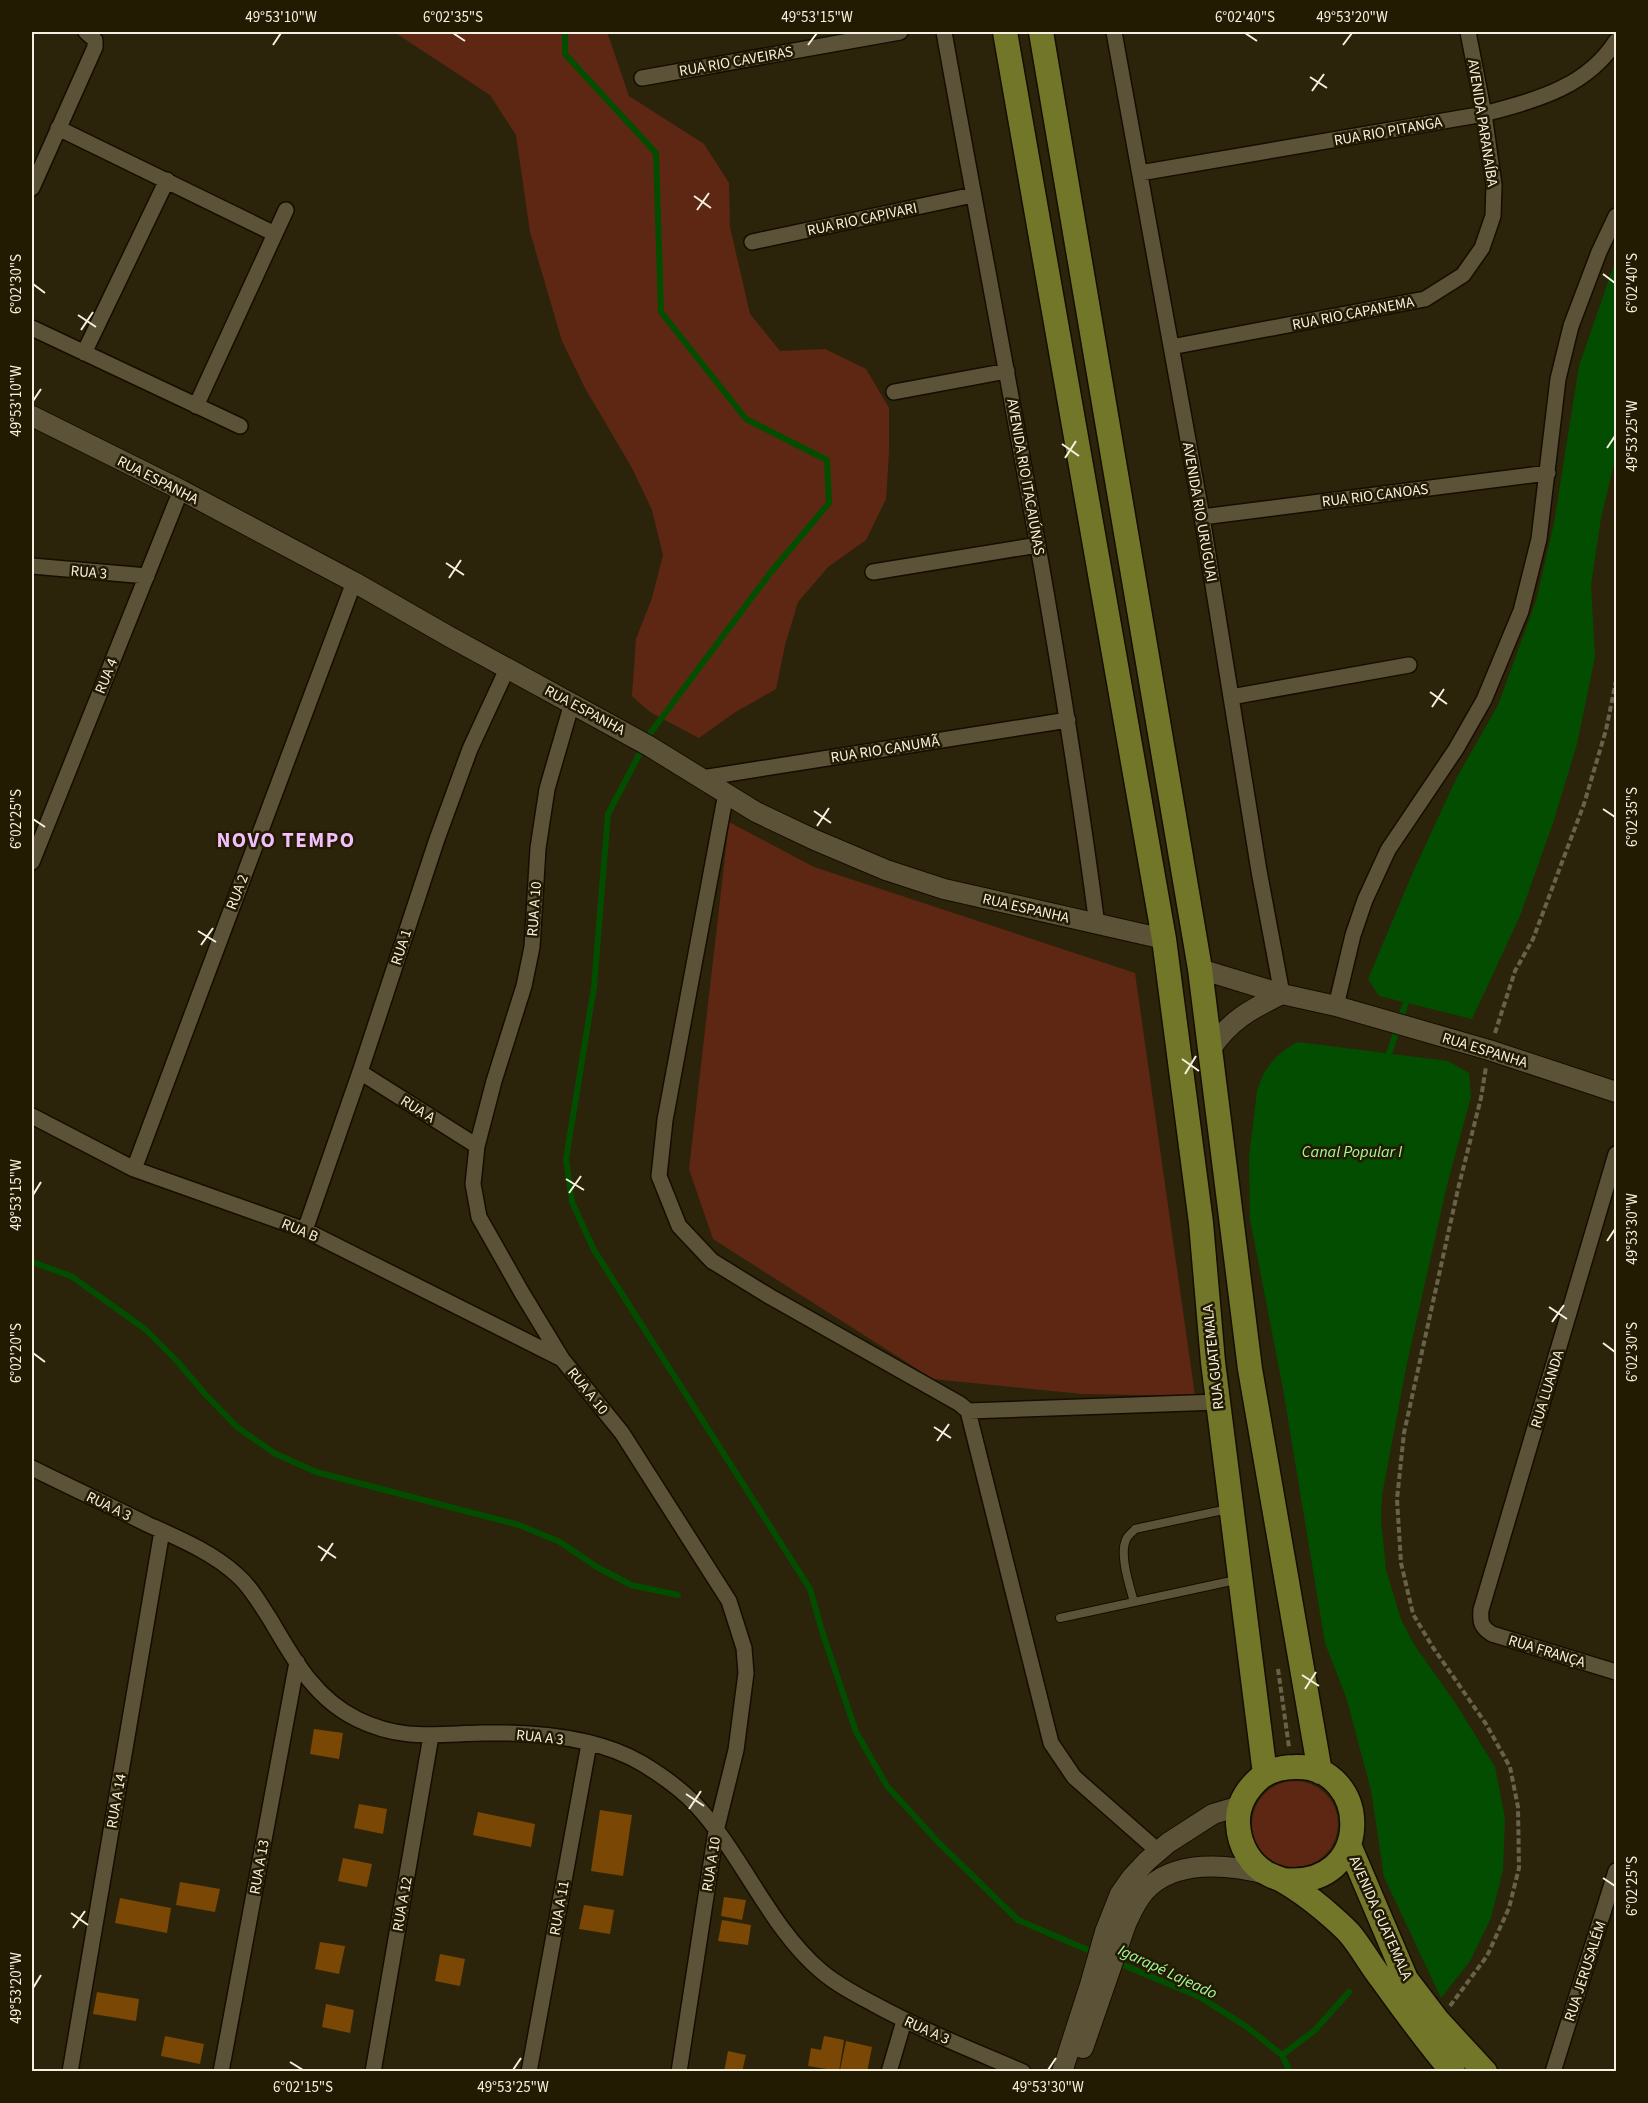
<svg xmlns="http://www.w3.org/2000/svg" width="1648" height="2103" viewBox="0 0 1648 2103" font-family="'Source Sans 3',sans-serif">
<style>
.green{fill:#5e2714}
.water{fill:#024d00}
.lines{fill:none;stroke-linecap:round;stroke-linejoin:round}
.stream{stroke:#024d00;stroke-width:6}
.building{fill:#7a4704}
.service-casing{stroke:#150d00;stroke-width:10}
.minor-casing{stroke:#150d00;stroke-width:18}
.tertiary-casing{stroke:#150d00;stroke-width:22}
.primary-casing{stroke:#150d00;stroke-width:27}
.path{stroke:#69624b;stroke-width:4;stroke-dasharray:6 3;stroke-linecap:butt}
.service{stroke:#5c5238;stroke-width:8}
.minor{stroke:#5c5238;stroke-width:15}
.tertiary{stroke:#5c5238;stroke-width:20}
.primary{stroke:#727629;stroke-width:24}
.ticks{fill:none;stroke:#f5f0e0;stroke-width:2}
.labels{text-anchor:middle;stroke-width:5;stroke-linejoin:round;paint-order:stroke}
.street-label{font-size:15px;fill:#f5f0e0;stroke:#231a02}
.water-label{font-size:16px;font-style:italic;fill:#a4fb9b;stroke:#231a02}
.district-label{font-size:21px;font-weight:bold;letter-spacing:1.5px;fill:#f2befb;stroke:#231a02}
.neatline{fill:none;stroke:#f5f0e0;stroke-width:2}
.ticks-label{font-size:15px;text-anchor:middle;fill:#f5f0e0}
</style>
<rect width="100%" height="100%" fill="#2c240a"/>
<path class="green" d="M394 32H607L629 96 704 144 729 183 730 227 750 314 780 351 825 349 866 369 889 408V452L886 499 866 540 828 567 798 602 785 645 776 689 734 713 699 738 650 712 632 696 636 639 652 598 663 555 652 510 632 468 585 388 562 341 530 232 516 135 490 95Z
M729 822 814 867 1135 973 1195 1396 1082 1394 933 1379 713 1239 689 1169Z
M1252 1824a43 43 0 1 1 86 0a43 43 0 1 1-86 0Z"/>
<path class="water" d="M1616 259V456L1601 518 1591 585 1595 657 1577 744 1554 820 1520 916 1472 1019 1379 996 1368 979 1413 872 1456 779 1498 705 1536 601 1554 523 1579 366Z
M1298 1042 1448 1061 1469 1073 1471 1097 1447 1185 1407 1363 1382 1495 1381 1520 1386 1570 1401 1619 1413 1643 1456 1704 1495 1767 1505 1818 1503 1870 1491 1918 1470 1961 1441 1998 1384 1877 1371 1790 1346 1697 1325 1643 1283 1389 1250 1219 1249 1158 1257 1091C1264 1068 1276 1053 1298 1042Z"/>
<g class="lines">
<path class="stream" d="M565 32V54L656 153 661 312 746 419 827 460 829 503 771 572 651 732 608 814 594 987 566 1159 572 1202 594 1250 810 1589 822 1631 856 1732 887 1786 938 1842 1018 1920 1095 1953
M1387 1060 1408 996
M32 1262 71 1276 145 1329 176 1360 206 1395 237 1427 274 1453 316 1472 519 1525 560 1542 597 1567 631 1585 678 1595
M1116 1962 1200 1997 1247 2027 1282 2055 1290 2072
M1282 2055 1315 2030 1349 1992"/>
</g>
<path class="building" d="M314 1729 343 1733 339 1759 310 1754Z
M359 1804 387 1809 383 1834 354 1828Z
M600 1810 632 1815 623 1876 591 1871Z
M478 1812 535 1824 531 1847 473 1835Z
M343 1858 372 1864 367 1887 338 1881Z
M180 1882 220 1889 215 1912 176 1905Z
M724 1897 746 1900 742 1920 721 1916Z
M120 1898 171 1908 167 1933 115 1923Z
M584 1905 614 1910 610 1934 579 1929Z
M722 1920 751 1925 748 1945 718 1941Z
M320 1942 345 1946 339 1974 315 1969Z
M440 1954 465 1959 460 1986 435 1981Z
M97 1992 139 1999 136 2021 93 2014Z
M326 2004 354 2010 350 2033 322 2027Z
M165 2036 204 2044 200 2064 161 2056Z
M824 2036 844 2040 839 2071 808 2066 811 2048 821 2050Z
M846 2041 872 2047 867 2072 840 2070Z
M728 2051 746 2055 742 2072H724Z"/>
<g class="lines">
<g class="service-casing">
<path id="service" d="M1134 1602C1130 1587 1119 1555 1126 1540 1127 1536 1133 1532 1135 1529L1228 1509
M1060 1618 1236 1580"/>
</g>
<g class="minor-casing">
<path id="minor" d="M944 32C997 329 1058 625 1097 925
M1114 32 1202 517 1259 871 1282 994
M642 78 900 32
M58 128 275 234
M1140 173 1484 114C1535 100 1586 88 1616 41
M32 188 95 47V40L86 32
M752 242 973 195
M32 328 240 426
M1171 347 1425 299 1463 275 1482 248 1493 216 1494 185 1484 114 1468 32
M84 353 167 180
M894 392 1007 371
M196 406 286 210
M1202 517 1548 473
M32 566 147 576
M873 572 1038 545
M1231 697 1409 665
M572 703 547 789 538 848 532 947 524 986 494 1081 477 1146 473 1184 479 1217 522 1293 562 1359 622 1433 729 1601 744 1648 746 1673 736 1750 716 1831 679 2072
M702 778 1068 720
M726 793 665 1120 659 1176 679 1226 712 1261 769 1296 960 1404 968 1411 1051 1743 1074 1777 1158 1851
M32 862 181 490
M1336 1006 1353 935 1365 900 1388 850 1456 749 1484 700 1521 611 1539 539 1558 379 1571 326 1599 252 1616 216
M360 1072 477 1146
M32 1116 134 1169 305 1230 562 1359
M1616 1154 1481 1610C1480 1622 1481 1627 1492 1634L1616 1672
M134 1169 354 582
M305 1230 360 1072 437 839 470 749 507 669
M968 1411 1218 1402
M32 1468C70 1487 109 1505 147 1524 178 1538 212 1552 237 1575 251 1587 260 1604 270 1619 293 1658 314 1698 357 1719 401 1741 436 1734 482 1733 533 1732 598 1737 643 1764 661 1775 681 1789 696 1805 742 1854 769 1927 821 1971 836 1984 855 1994 872 2003 921 2030 972 2050 1023 2072
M70 2072 162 1531
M221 2072 297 1662
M373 2072 431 1736
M529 2072 589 1744
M889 2072 904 2021
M1553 2072 1616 1871"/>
</g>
<g class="tertiary-casing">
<path id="tertiary" d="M32 416 181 490 354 582 450 637 649 746 756 812 815 840 886 870 944 889 1164 939
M1200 969 1282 994 1336 1006 1489 1050 1616 1092
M1210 1050C1230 1020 1251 1009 1282 994
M1083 2048 1126 1924C1131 1913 1136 1901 1145 1891 1174 1859 1228 1864 1266 1874
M1062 2072 1090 1985 1105 1932 1120 1894 1132 1877 1147 1861 1168 1843 1213 1814 1240 1806"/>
</g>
<g class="primary-casing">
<path id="primary" d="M1005 32 1164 939 1201 1223 1213 1362 1265 1774
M1041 32 1200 969 1250 1369 1320 1772
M1349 1845 1406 1979 1438 2021 1485 2072
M1282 1880C1376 1890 1371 1764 1295 1767 1283 1767 1271 1770 1261 1777 1247 1789 1237 1805 1238 1824 1239 1845 1250 1866 1270 1875 1274 1877 1278 1878 1282 1880 1296 1888 1311 1899 1323 1909 1332 1917 1342 1925 1350 1934 1361 1947 1370 1964 1381 1978 1404 2010 1427 2042 1453 2072"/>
</g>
<path class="path" d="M1495 1033 1515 971 1533 939 1584 804 1606 730 1616 681
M1278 1669 1289 1747
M1450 2006 1487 1956 1509 1908 1519 1868 1518 1807 1510 1767 1486 1724 1432 1646 1413 1614 1401 1563 1397 1499 1404 1433 1458 1189 1481 1098 1486 1067"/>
<use href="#service" class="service"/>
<use href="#minor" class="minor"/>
<use href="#tertiary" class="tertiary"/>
<use href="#primary" class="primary"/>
</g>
<path class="ticks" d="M453 33 465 41M1245 33 1257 41M273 45 281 33M808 45 817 33M1343 45 1352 33M1310 77 1327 88M1312 91 1324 74M694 196 711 208M697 210 709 193M1603 274 1615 283M33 284 45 293M78 315 96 327M81 330 93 312M33 401 41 389M1062 444 1079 456M1607 448 1615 436M1065 458 1076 441M446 563 464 575M449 578 461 560M1430 692 1447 704M1432 707 1444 689M1603 809 1615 817M814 811 831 823M33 819 45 827M817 826 829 808M198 931 216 942M201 945 213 928M1182 1059 1199 1071M1185 1074 1196 1056M566 1179 584 1190M569 1193 581 1176M33 1195 41 1182M1607 1241 1615 1229M1549 1307 1567 1319M1552 1322 1564 1305M1603 1343 1615 1352M33 1353 45 1362M934 1427 951 1438M937 1441 949 1424M318 1546 336 1558M321 1561 333 1543M1302 1675 1319 1686M1305 1689 1316 1672M686 1794 704 1806M689 1809 701 1791M1603 1878 1615 1886M71 1913 88 1925M73 1928 85 1911M33 1988 41 1975M290 2062 303 2070M513 2070 521 2058M1048 2070 1056 2058"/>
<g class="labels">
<g class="street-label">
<text transform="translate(736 61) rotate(-10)" y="5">RUA RIO CAVEIRAS</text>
<text transform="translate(1483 123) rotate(81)" y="5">AVENIDA PARANAÍBA</text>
<text transform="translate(1388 131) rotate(-10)" y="5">RUA RIO PITANGA</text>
<text transform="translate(862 219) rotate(-12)" y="5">RUA RIO CAPIVARI</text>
<text transform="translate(1353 313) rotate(-11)" y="5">RUA RIO CAPANEMA</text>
<text transform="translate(1026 477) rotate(80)" y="5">AVENIDA RIO ITACAIÚNAS</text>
<text transform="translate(158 480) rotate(27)" y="5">RUA ESPANHA</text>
<text transform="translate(1375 495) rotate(-7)" y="5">RUA RIO CANOAS</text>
<text transform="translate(1200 512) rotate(80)" y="5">AVENIDA RIO URUGUAI</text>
<text transform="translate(89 572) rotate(5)" y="5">RUA 3</text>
<text transform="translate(106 676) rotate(-68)" y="5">RUA 4</text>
<text transform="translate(585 710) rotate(28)" y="5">RUA ESPANHA</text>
<text transform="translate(885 749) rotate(-9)" y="5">RUA RIO CANUMÃ</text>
<text transform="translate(237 892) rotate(-69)" y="5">RUA 2</text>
<text transform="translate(1026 908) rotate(13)" y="5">RUA ESPANHA</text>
<text transform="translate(534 909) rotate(-86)" y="5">RUA A 10</text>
<text transform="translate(401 947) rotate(-72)" y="5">RUA 1</text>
<text transform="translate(1485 1050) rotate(17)" y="5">RUA ESPANHA</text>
<text transform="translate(418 1109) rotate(32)" y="5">RUA A</text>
<text transform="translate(300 1230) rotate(23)" y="5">RUA B</text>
<text transform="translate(1213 1357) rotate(-96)" y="5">RUA GUATEMALA</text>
<text transform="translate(1547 1389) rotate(-73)" y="5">RUA LUANDA</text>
<text transform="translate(588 1391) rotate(51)" y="5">RUA A 10</text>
<text transform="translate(109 1506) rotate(26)" y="5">RUA A 3</text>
<text transform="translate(1547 1651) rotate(17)" y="5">RUA FRANÇA</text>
<text transform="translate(540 1737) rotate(6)" y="5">RUA A 3</text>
<text transform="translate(116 1801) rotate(-80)" y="5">RUA A 14</text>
<text transform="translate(711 1864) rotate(-81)" y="5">RUA A 10</text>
<text transform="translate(259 1867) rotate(-80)" y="5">RUA A 13</text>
<text transform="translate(402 1904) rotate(-80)" y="5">RUA A 12</text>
<text transform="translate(559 1908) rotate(-80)" y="5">RUA A 11</text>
<text transform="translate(1381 1918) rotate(66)" y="5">AVENIDA GUATEMALA</text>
<text transform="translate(1585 1971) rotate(-72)" y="5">RUA JERUSALÉM</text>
<text transform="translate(927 2030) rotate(24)" y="5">RUA A 3</text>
</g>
<g class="water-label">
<text x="1352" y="1157">Canal Popular I</text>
<text transform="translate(1168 1971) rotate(25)" y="6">Igarapé Lajeado</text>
</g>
<g class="district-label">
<text x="286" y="847">NOVO TEMPO</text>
</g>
</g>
<rect width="1648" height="2103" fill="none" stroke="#231a02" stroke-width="66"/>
<rect x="33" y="33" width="1582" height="2037" class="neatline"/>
<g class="ticks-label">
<text x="281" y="22">49°53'10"W</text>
<text x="453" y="22">6°02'35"S</text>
<text x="817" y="22">49°53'15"W</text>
<text x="1245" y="22">6°02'40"S</text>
<text x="1352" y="22">49°53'20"W</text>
<text transform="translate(1632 283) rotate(-90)" y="5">6°02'40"S</text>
<text transform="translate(16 284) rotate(-90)" y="5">6°02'30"S</text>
<text transform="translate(16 401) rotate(-90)" y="5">49°53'10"W</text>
<text transform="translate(1632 436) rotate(-90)" y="5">49°53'25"W</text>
<text transform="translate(1632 817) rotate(-90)" y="5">6°02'35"S</text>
<text transform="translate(16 819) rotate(-90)" y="5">6°02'25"S</text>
<text transform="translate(16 1195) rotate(-90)" y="5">49°53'15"W</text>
<text transform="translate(1632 1229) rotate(-90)" y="5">49°53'30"W</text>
<text transform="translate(1632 1352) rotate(-90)" y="5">6°02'30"S</text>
<text transform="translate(16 1353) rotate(-90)" y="5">6°02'20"S</text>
<text transform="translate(1632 1886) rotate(-90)" y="5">6°02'25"S</text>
<text transform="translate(16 1988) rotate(-90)" y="5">49°53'20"W</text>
<text x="303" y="2092">6°02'15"S</text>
<text x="513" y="2092">49°53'25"W</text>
<text x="1048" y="2092">49°53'30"W</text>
</g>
</svg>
